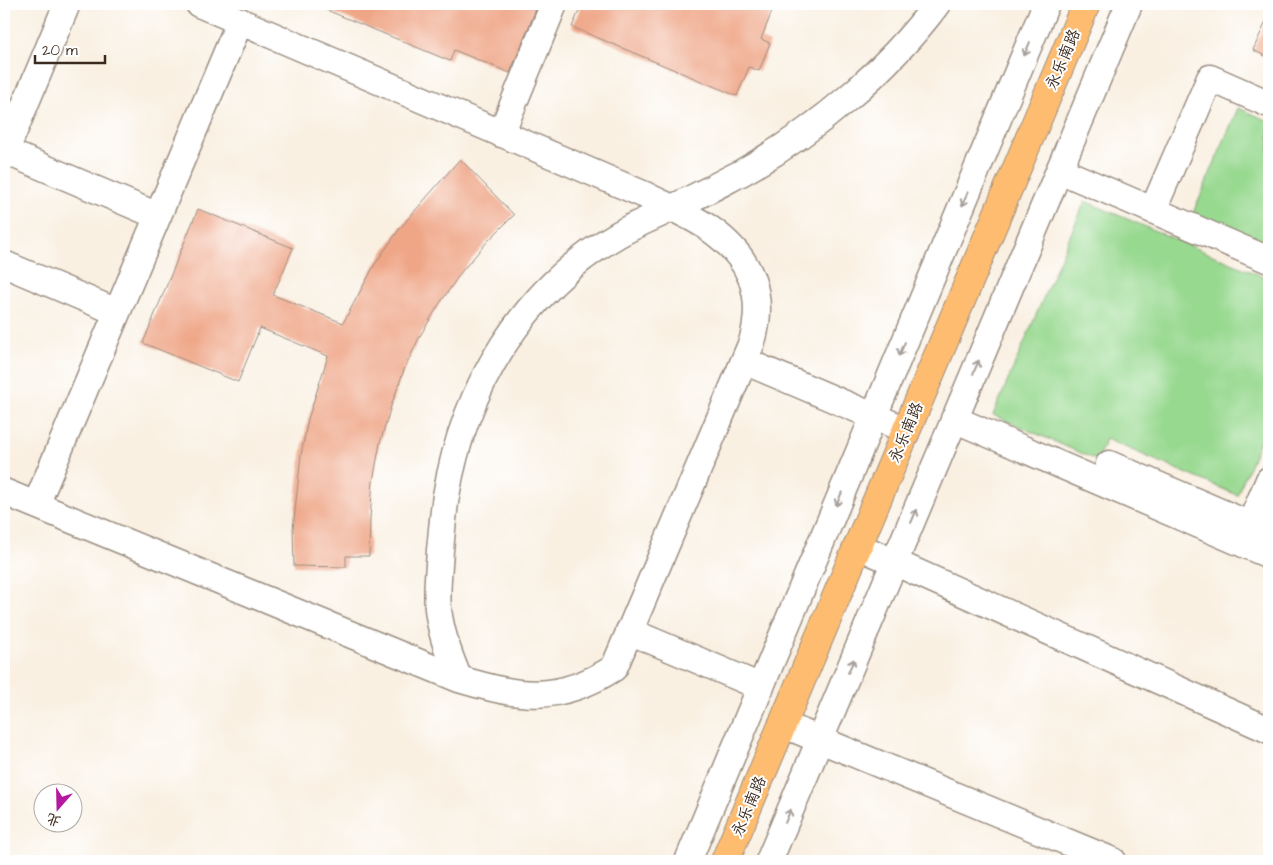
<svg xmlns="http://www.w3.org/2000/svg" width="1273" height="865" viewBox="0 0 1273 865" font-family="'Architects Daughter','LXGW WenKai TC',sans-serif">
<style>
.green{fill:#98d990;stroke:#6a8257}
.building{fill:#efa687}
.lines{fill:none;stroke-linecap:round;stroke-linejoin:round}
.minor-casing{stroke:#9a8d80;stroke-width:29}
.major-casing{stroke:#9a8d80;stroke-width:30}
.minor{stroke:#fff;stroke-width:26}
.major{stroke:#febc70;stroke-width:28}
.oneway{stroke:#a79f9a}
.labels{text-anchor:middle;stroke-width:4;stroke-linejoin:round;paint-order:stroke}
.street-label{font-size:16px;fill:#3b2a1e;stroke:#fff}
</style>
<rect width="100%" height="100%" fill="#fff"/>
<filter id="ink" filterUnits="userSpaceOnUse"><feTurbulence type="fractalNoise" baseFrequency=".02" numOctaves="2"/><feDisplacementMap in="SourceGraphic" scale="10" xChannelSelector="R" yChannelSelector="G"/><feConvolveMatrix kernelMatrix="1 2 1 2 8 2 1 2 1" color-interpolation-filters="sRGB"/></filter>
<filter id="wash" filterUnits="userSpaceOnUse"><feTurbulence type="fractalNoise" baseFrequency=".0096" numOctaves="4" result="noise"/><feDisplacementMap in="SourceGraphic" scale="20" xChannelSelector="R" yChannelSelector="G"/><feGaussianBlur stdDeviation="1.12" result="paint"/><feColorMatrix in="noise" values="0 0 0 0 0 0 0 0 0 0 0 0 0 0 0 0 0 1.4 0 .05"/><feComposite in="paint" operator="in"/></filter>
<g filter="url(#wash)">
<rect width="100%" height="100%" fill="#f9f0e2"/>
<path class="green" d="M1238 108 1269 121V246L1193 213Z
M1085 201 1269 279V420L1237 495 1106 439 1097 460 993 415Z"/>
<g id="blocks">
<path class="building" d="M312 4H538L510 73 454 50 450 61Z
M582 4H775L761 39 770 43 759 71 749 67 737 96 572 27Z
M1269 15V58L1253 50Z
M460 159 514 215 487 242 462 271 440 303 420 336 404 370 391 406 380 443 373 481 370 518 369 556H346V567L294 566 293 529 301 455 308 419 328 356 260 328 238 382 143 343 198 209 293 248 273 295 343 323 375 264 400 228Z"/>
</g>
</g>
<g filter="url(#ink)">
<use href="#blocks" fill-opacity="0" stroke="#9a8d80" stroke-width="1"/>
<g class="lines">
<g class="minor-casing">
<path id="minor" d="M501 134 554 4
M5 151 158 216
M4 155 67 4
M1059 170 1269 260
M1153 210 1210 78 1269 104
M4 264 117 312
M744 361 906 430
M954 419 1269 555
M1109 464 1269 533
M4 492 459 679C520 697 557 704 614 668L752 342C766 294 750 257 710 229 691 215 666 206 645 195L199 4
M36 505 240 21
M1250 525 1269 480
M858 546 1269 730
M629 631 761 687
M459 679C449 656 441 634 438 609 436 589 439 570 440 550 442 532 443 514 446 496 464 388 523 289 619 234 636 224 654 217 672 208 696 197 718 185 741 173 815 131 886 72 937 4
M782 724 1113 861
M688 861 1046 4
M769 861 1129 4"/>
</g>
<g class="major-casing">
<path id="major" d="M725 861 1086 4"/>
</g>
<use href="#minor" class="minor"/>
<use href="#major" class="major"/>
</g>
<defs><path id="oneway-shaft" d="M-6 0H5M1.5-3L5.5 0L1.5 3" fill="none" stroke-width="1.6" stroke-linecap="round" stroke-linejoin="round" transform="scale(1.25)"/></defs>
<g class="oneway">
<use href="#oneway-shaft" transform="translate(1027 49) rotate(113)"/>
<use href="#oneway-shaft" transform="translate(965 199) rotate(113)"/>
<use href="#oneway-shaft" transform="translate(902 349) rotate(113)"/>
<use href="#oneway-shaft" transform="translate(976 367) rotate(-67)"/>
<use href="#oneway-shaft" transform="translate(839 499) rotate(113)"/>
<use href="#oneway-shaft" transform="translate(914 516) rotate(-67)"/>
<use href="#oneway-shaft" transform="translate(851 666) rotate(-67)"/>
<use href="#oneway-shaft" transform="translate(788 816) rotate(-67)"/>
</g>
</g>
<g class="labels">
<g class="street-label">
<text transform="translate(1062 59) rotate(-67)" y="6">永乐南路</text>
<text transform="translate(905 432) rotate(-67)" y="6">永乐南路</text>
<text transform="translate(748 806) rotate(-67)" y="6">永乐南路</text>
</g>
</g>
<rect width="1273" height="865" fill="none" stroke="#fff" stroke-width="20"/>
<g transform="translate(58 808) rotate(200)"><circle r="24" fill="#ffffff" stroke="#b1aaa5"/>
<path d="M0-4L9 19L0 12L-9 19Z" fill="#b5179e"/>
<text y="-8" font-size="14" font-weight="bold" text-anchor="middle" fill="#3b2a1e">北</text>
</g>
<path d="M35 55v8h70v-8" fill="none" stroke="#3b2a1e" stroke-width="2.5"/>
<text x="42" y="55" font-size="15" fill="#3b2a1e" stroke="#ffffff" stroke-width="4" paint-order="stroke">20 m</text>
</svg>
